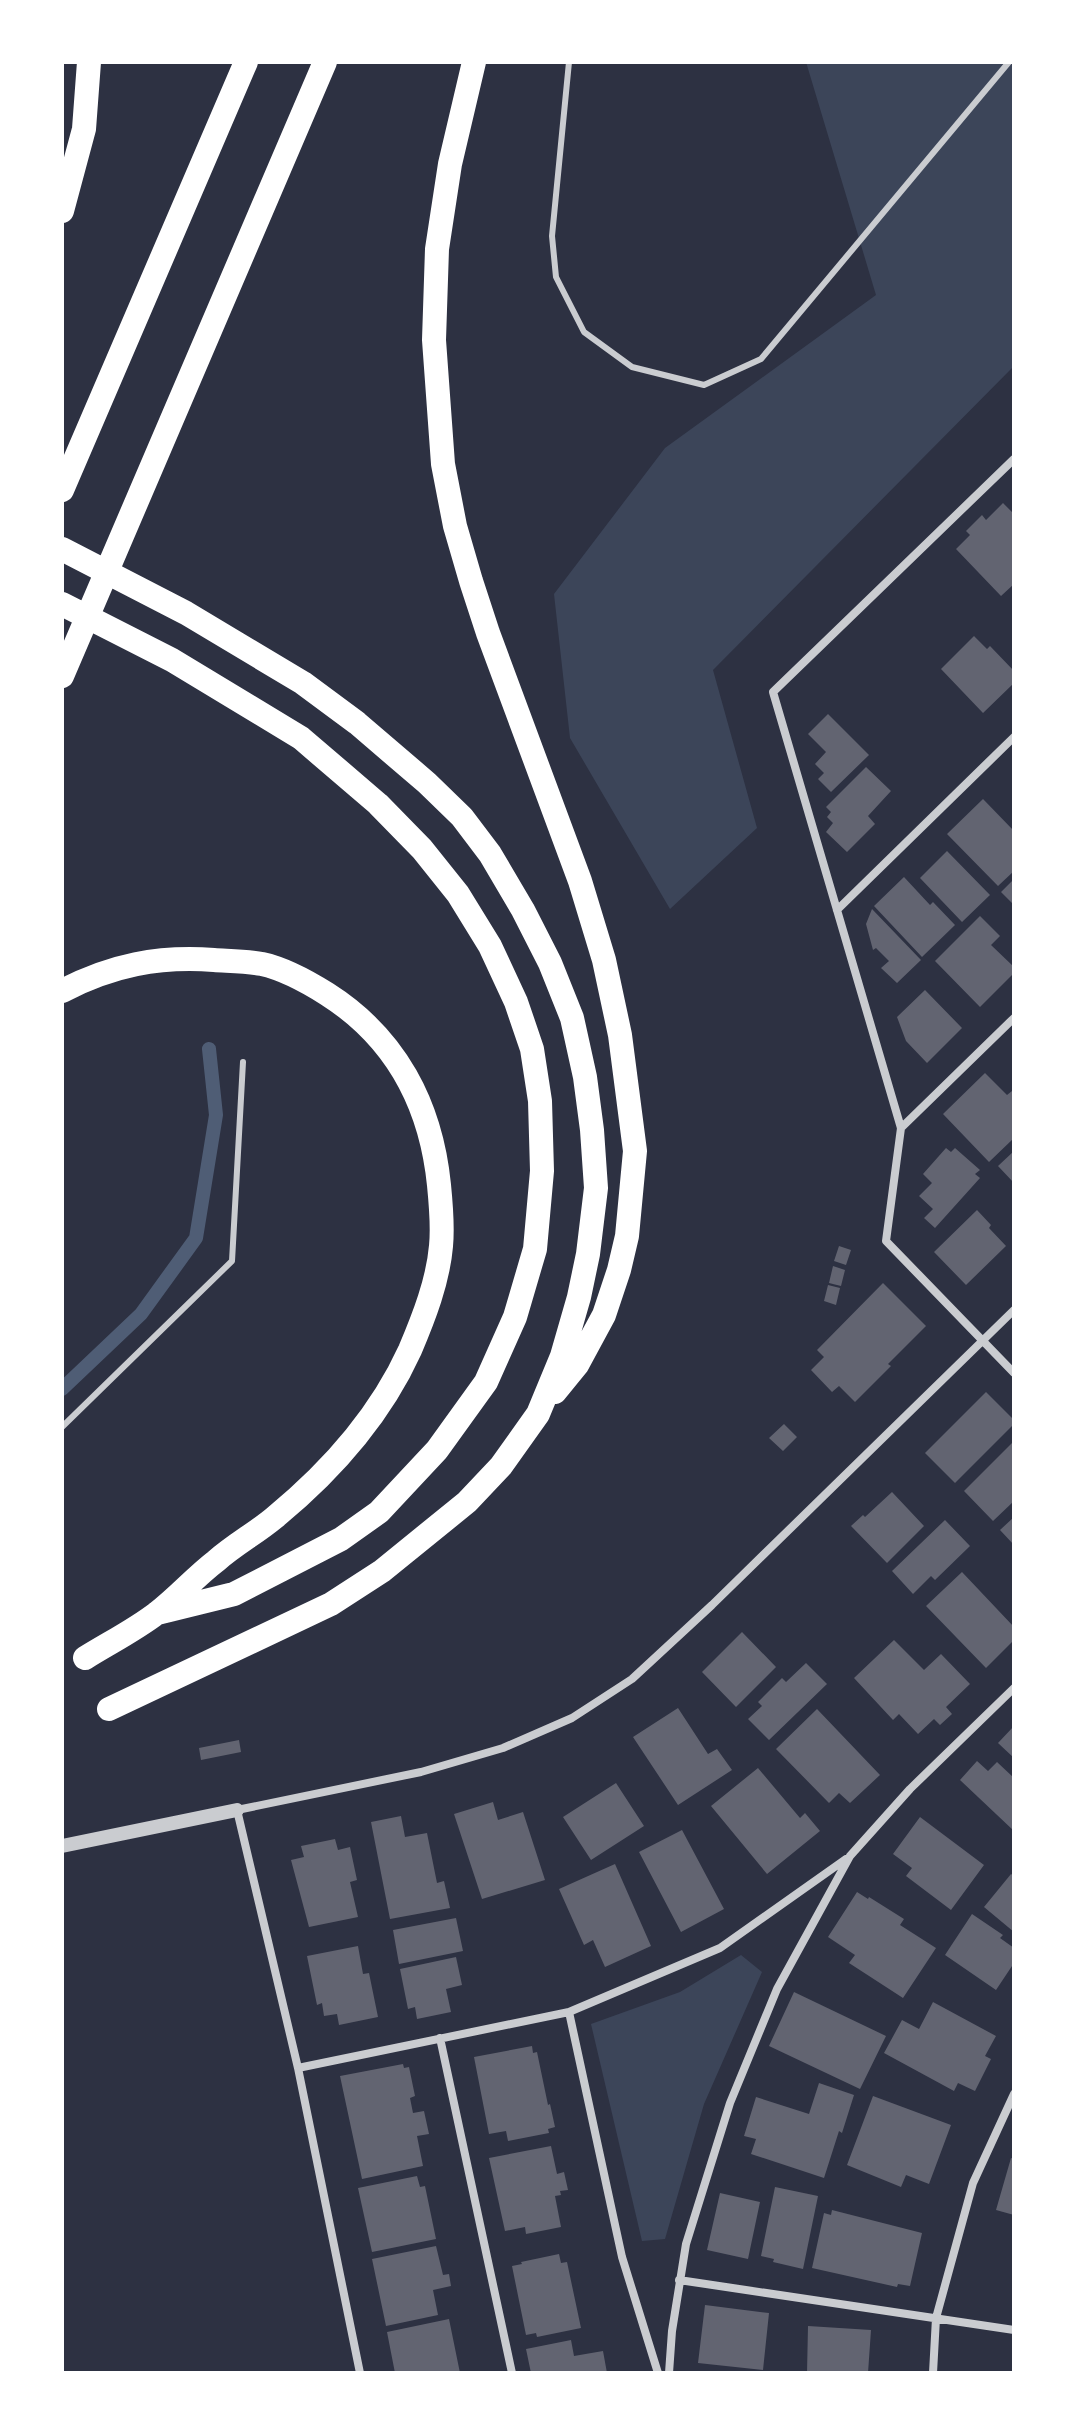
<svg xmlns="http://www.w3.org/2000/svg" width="1076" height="2435" viewBox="0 0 1076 2435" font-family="Karla,sans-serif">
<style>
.green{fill:#3c4559}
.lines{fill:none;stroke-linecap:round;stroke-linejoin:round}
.stream{stroke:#4f5d75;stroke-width:14}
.building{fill:#626471}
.service{stroke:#caccd0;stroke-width:6}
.minor{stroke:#caccd0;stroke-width:8}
.tertiary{stroke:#caccd0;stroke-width:14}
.motorway{stroke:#fff;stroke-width:24}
</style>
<rect width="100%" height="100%" fill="#2d3142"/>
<path class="green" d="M806 62H1014V366L713 670 757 828 670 909 570 738 554 594 665 448 876 295Z
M741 1955 762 1972 704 2104 665 2239 642 2241 591 2024 680 1992Z"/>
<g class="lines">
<path class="stream" d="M62 1389 141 1314 196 1238 216 1115 209 1049"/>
</g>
<path class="building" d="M1003 503 1014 514V584L1001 596 956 549 970 535 966 531 982 515 986 520Z
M974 636 987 649 990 646 1014 671V683L983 713 941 669Z
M828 714 869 755 831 792 818 779 824 773 815 764 826 752 808 734Z
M866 767 891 791 868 816 875 824 847 852 826 832 833 823 827 817 831 812 826 807Z
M983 799 1014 831V871L998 886 947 834Z
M947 851 990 895 962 922 920 878Z
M904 877 930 905 933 902 955 925 922 957 874 906Z
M1014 879V905L1001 892Z
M872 909 921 960 897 983 881 968 889 961 876 948 873 950 866 924Z
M980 916 1000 936 991 945 1014 967V973L980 1007 935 961Z
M925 990 962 1028 927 1063 906 1041 897 1017Z
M985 1073 1007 1095 1012 1091 1014 1092V1138L989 1162 943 1114Z
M946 1148 951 1152 955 1148 980 1170 975 1174 980 1178 935 1228 924 1218 933 1209 919 1196 932 1183 923 1174Z
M1014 1151V1183L998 1166Z
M977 1210 991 1225 989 1228 1006 1246 966 1285 934 1252Z
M839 1246 851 1250 846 1265 834 1261Z
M833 1266 845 1270 841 1286 829 1283Z
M883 1283 926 1326 888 1364 891 1366 855 1402 839 1386 832 1392 811 1370 824 1357 817 1350Z
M828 1285 840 1288 836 1305 824 1301Z
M986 1392 1014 1420V1424L955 1483 925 1453Z
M784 1424 797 1437 783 1451 769 1438Z
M1012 1443 1014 1501 993 1521 964 1491Z
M892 1492 924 1526 887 1563 851 1526 863 1515 865 1517Z
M1014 1517V1545L1000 1530Z
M945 1520 970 1546 935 1580 931 1576 913 1594 892 1571Z
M962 1572 1014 1627V1640L986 1668 926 1606Z
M742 1632 776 1667 736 1707 702 1672Z
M894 1640 924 1670 941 1654 970 1684 946 1707 952 1714 940 1725 934 1719 918 1734 899 1714 893 1720 854 1678Z
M806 1663 827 1684 769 1740 748 1719 762 1706 758 1702 782 1678 786 1682Z
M678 1708 708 1754 717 1749 732 1770 678 1805 633 1737Z
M817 1709 880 1775 850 1803 839 1793 829 1803 776 1749Z
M1014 1726V1758L998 1743Z
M239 1740 241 1752 201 1760 199 1748Z
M977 1761 988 1771 997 1762 1014 1778V1831L960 1780Z
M758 1768 800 1818 805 1813 820 1831 767 1874 711 1806Z
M616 1783 644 1826 591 1860 563 1817Z
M493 1802 498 1820 523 1812 545 1880 482 1899 454 1814Z
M401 1816 405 1837 427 1833 437 1883 444 1881 450 1908 390 1919 371 1822Z
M920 1817 984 1865 951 1910 906 1876 912 1868 893 1854Z
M682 1830 724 1909 681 1932 639 1852Z
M335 1839 338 1850 350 1847 357 1880 350 1882 358 1917 309 1927 291 1860 304 1857 301 1846Z
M615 1864 651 1946 605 1967 593 1940 584 1945 559 1889Z
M1011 1874 1014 1876V1932L984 1907Z
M857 1892 868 1899 869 1897 904 1919 900 1925 936 1948 903 1998 849 1963 855 1955 828 1937Z
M972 1914 1003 1935 1000 1938 1014 1948V1963L996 1990 945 1955Z
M456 1918 463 1951 399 1964 393 1930Z
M358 1946 363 1974 369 1973 378 2017 339 2025 337 2014 324 2016 322 2003 317 2005 307 1956Z
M456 1957 462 1985 446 1989 451 2012 417 2019 415 2007 408 2009 400 1969Z
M794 1992 886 2036 860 2089 769 2046Z
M933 2002 996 2036 985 2056 991 2059 975 2091 958 2083 954 2091 884 2053 902 2020 919 2029Z
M532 2046 533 2053 537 2052 548 2105 550 2104 555 2127 548 2129 549 2133 508 2141 506 2131 489 2134 474 2057Z
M403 2064 404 2068 409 2067 415 2096 410 2098 413 2113 424 2111 429 2134 417 2136 423 2166 362 2179 340 2076Z
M819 2083 854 2095 842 2133 839 2131 824 2178 751 2154 756 2139 744 2136 756 2097 809 2114Z
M873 2096 951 2125 929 2184 906 2175 901 2187 847 2165Z
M551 2146 557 2174 564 2172 568 2190 560 2191 561 2195 555 2196 561 2227 526 2234 525 2227 505 2231 489 2158Z
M1011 2158 1014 2159V2215L996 2210Z
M417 2176 420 2187 425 2186 436 2239 372 2252 358 2188Z
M775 2187 818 2196 803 2269 773 2262 774 2259 761 2256Z
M720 2193 760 2202 748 2259 707 2250Z
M832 2210 922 2233 910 2286 898 2284 897 2287 812 2268 824 2213 831 2215Z
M436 2246 443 2275 449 2274 451 2286 433 2290 438 2315 386 2326 372 2259Z
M559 2254 561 2263 567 2262 581 2328 537 2337 536 2333 526 2335 512 2266 522 2264 521 2262Z
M705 2305 769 2313 763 2370 698 2363Z
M449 2319 460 2373H395L387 2332Z
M808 2326 871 2330 868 2373H807Z
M571 2340 574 2356 603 2351 607 2373H531L526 2349Z"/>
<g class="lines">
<path class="service" d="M569 62 552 236 556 277 584 332 632 367 704 385 761 359 1009 62
M62 1427 232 1261 243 1062"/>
<path class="minor" d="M1014 459 773 692 901 1128 886 1241 1014 1373
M837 910 1014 737
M901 1128 1014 1018
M569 2012 622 2257 658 2373
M440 2038 512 2373
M298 2068 569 2012 720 1948 846 1859
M679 2280 1014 2330
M360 2373 298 2068 237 1810 421 1772 503 1748 572 1718 632 1679 712 1605 1014 1310
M669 2373 672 2331 686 2244 730 2103 777 1989 850 1856 910 1789 1014 1688
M933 2373 936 2318 973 2183 1014 2094"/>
<path class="tertiary" d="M62 1846 237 1810"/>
<path class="motorway" d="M474 62 450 164 437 249 434 340 443 464 455 526 471 581 488 633 580 881 604 960 620 1035 635 1151 627 1236 619 1270 604 1315 577 1365 555 1392
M62 211 84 129 89 62
M62 490 246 62
M62 549 186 613 303 683 357 723 427 783 462 817 490 854 523 910 550 963 572 1018 585 1077 592 1130 596 1188 588 1254 579 1297 562 1356 538 1414 501 1466 467 1502 382 1571 331 1604 109 1709
M62 604 172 660 301 738 378 804 422 849 458 894 490 946 516 1002 532 1049 540 1101 542 1171 535 1249 515 1317 486 1382 437 1450 379 1512 341 1539 234 1594 157 1613
M62 676 325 62
M62 991C112 965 158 956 214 960 229 961 246 961 262 964 285 969 308 982 327 994 396 1038 431 1105 439 1185 441 1205 443 1226 441 1246 438 1281 424 1317 410 1350 380 1416 330 1472 274 1518 256 1533 234 1545 216 1561 195 1577 178 1597 157 1613 135 1630 109 1643 85 1658"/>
</g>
<rect width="1076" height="2435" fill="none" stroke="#ffffff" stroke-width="128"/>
</svg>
